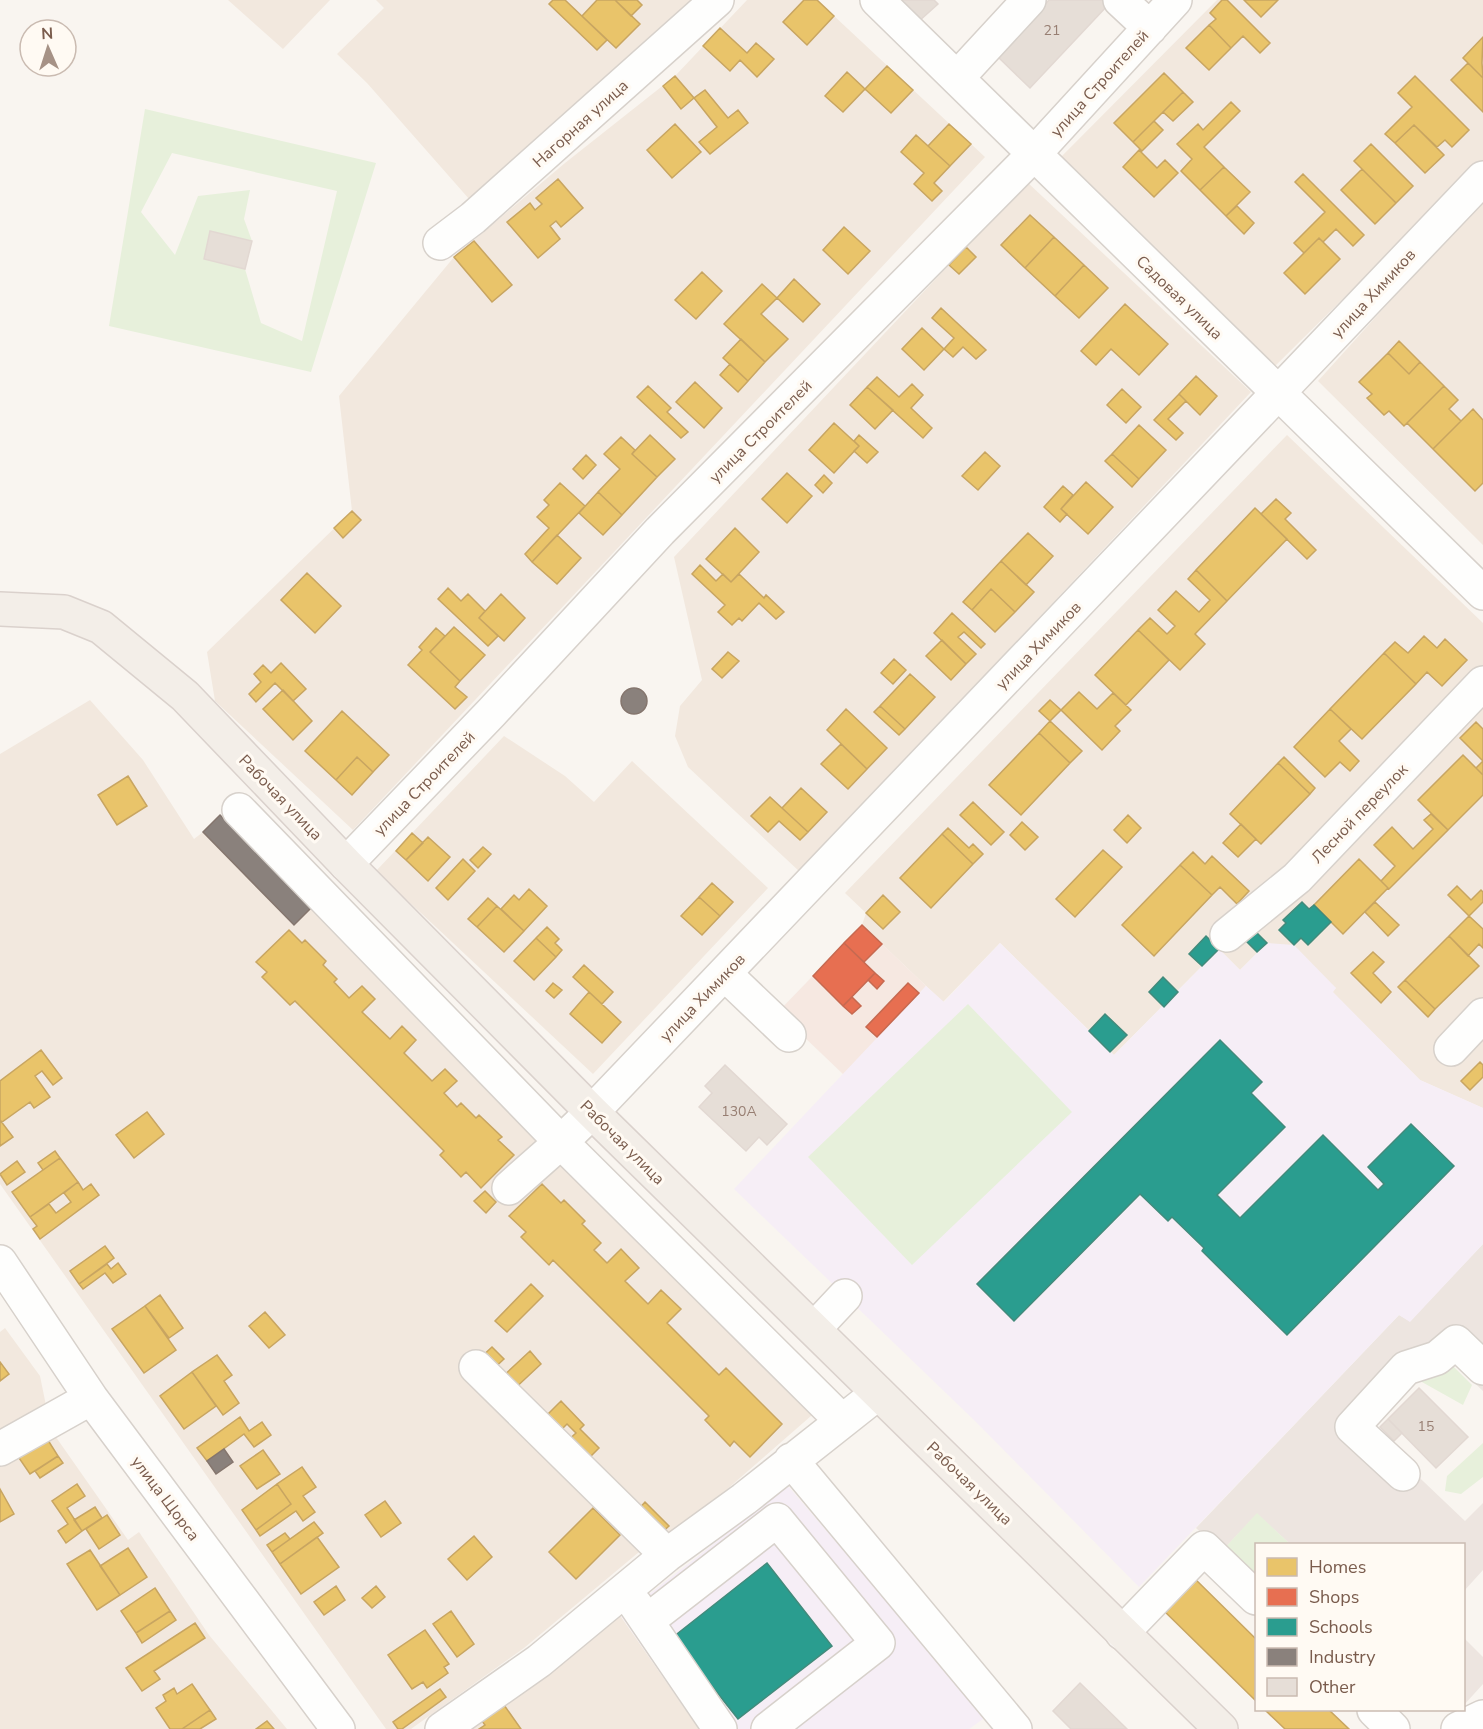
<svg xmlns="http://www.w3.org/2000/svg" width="1483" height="1729" viewBox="0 0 1483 1729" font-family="'Nunito Sans',sans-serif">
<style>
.residential{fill:#f2e8de}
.commercial{fill:#f6e8e1}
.industrial{fill:#ede5e0}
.education{fill:#f6eef6}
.green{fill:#e7f0db;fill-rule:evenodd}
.homes{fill:#e9c46a;stroke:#c8a561;stroke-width:1.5}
.shops{fill:#e76f51;stroke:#c66950;stroke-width:1.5}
.schools{fill:#2a9d8f;stroke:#428a7b;stroke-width:1.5}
.industry{fill:#8a817c;stroke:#85766e;stroke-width:1.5}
.building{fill:#e6ded7;stroke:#e2d8d2;stroke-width:1.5}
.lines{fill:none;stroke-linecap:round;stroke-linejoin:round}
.minor-casing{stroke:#d7d1cb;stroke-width:36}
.major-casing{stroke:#dad1cc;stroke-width:36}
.minor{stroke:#fefefd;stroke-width:33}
.major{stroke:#f3eee8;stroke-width:33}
.labels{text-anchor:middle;stroke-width:6;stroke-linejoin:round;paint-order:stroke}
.number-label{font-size:14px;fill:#977e72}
.street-label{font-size:16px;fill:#7a5c4d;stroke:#fffaf3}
</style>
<rect width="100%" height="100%" fill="#f9f5f0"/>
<path class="residential" d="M228 0H330L283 49Z
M376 0H691L477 208 367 83 337 54 384 8Z
M747 0H817L985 157 353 830 215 701 207 652 352 511 339 396 454 257 565 163 675 76Z
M1217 0H1483V160L1270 371 1059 159Z
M1027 182 1251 392 800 872 688 767 675 736 680 706 702 680 674 557Z
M1483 198V545L1318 381Z
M1287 435 1483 623V1108L1420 1080 1332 992 1336 988 1267 943 1240 970 1219 949 1114 1055 1000 943 943 1002 862 925 866 913 845 893Z
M90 700 143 760 194 839 203 832 293 925 311 908 819 1409 670 1539 657 1537 524 1648 411 1729H386L0 1184V754Z
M504 736 565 776 594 802 632 761 768 888 593 1074 376 871Z
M5 1328 40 1376 51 1430 128 1540 139 1532 209 1635 287 1729H0V1332Z
M619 1614 699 1729H466Z"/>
<path class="commercial" d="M862 925 926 986 844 1075 778 1012Z"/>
<path class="industrial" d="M1483 1244V1391L1435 1346 1361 1422 1465 1521 1483 1503V1570L1464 1591V1544H1290L1257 1514 1221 1552 1196 1528 1399 1315 1410 1321Z
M1464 1638 1483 1657V1684L1464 1705Z"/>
<path class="education" d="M1000 943 1114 1055 1219 949 1240 970 1267 943 1294 945 1336 988 1333 992 1420 1080 1483 1108V1244L1410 1322 1399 1315 1139 1587 975 1421 734 1189 926 986 944 1002Z
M788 1486 986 1717 969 1729H699L621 1616Z"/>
<path class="green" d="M145 109 376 163 311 372 109 326ZM172 153 337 191 302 341 261 323 245 269 252 241 244 219 250 190 198 196 175 255 141 212Z
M968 1004 1072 1112 912 1265 808 1157Z
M1448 1361 1472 1385 1463 1405 1413 1377Z
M1483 1443V1477L1461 1494 1445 1491 1447 1476Z
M1257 1513 1290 1544H1256V1574L1221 1552Z"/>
<path class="homes" d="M553 0H565L607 40 597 50 549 4Z
M597 0H615L640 24 616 48 582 16Z
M615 0H637L642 5 631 16Z
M804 0H817L834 16 807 45 783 22Z
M1222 0H1227L1270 43 1260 53 1243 36 1231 48 1209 25 1216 19 1210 13Z
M1244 0H1278L1261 17Z
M1209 25 1231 48 1209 70 1186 48Z
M720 28 747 53 756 43 774 59 757 77 740 60 730 71 703 46Z
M1483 37 1482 63 1483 78 1463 58Z
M1468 63 1483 78V112L1451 80Z
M887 66 913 90 891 113 865 89Z
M847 72 865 89 843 112 825 96Z
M1164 73 1183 92 1133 142 1114 123Z
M675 76 694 98 681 109 663 86Z
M1415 76 1469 130 1452 147 1445 140 1437 147 1414 125 1395 143 1385 134 1412 107 1398 93Z
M705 90 728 118 738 110 748 123 710 154 699 142 717 127 694 98Z
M1183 92 1193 102 1173 121 1163 112Z
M1231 102 1240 111 1204 147 1224 167 1200 190 1181 171 1192 159 1177 144 1198 124 1203 130Z
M1154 121 1163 130 1142 151 1133 142Z
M675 124 701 152 672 178 647 150Z
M949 124 971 144 950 166 928 146Z
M1414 125 1444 155 1425 173 1395 143Z
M916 135 950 166 934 183 942 191 932 201 914 184 924 173 901 152Z
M1371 144 1413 186 1396 203 1354 161Z
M1139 150 1157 168 1165 160 1178 173 1154 197 1123 167Z
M1224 167 1250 192 1226 216 1200 190Z
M1362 169 1396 203 1375 224 1341 190Z
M1303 174 1364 235 1353 246 1336 229 1323 242 1319 238 1304 253 1294 243 1325 212 1295 182Z
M558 179 583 208 561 227 556 221 550 226 560 239 538 258 507 222 530 203 535 210 542 204 536 198Z
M1237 206 1254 223 1244 234 1226 216Z
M1030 215 1054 237 1025 268 1001 245Z
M844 227 870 251 848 274 823 250Z
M1054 237 1084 265 1055 296 1025 268Z
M1319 238 1340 259 1305 294 1284 273Z
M474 241 512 285 492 302 454 257Z
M966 247 976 257 959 274 949 265Z
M1084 265 1108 288 1079 318 1055 296Z
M702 272 722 291 696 319 675 300Z
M794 279 820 304 803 322 777 298Z
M762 284 777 298 761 314 788 339 765 362 724 324Z
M1125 304 1168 344 1139 375 1111 349 1096 365 1081 351Z
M941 308 986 350 976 359 963 347 953 357 944 349 954 338 932 318Z
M922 328 944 349 924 370 902 349Z
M741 339 765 362 748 381 723 358Z
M1399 341 1420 362 1409 374 1388 353Z
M1388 353 1409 374 1420 362 1444 386 1404 426 1389 411 1384 415 1367 398 1372 394 1359 382Z
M730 364 748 381 738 392 720 375Z
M1196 376 1217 396 1200 415 1179 394Z
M877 377 899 397 912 384 923 395 911 408 932 428 923 438 867 387Z
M695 382 722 408 704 428 676 402Z
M648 386 671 408 667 412 688 432 681 438 637 397Z
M1444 386 1458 400 1449 409 1461 421 1433 449 1407 423Z
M867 387 893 410 875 429 850 405Z
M1122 389 1141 407 1126 423 1107 405Z
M1179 394 1186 401 1168 419 1183 433 1176 440 1154 420Z
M1473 409 1483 420V483L1475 491 1433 449Z
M834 423 859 446 834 473 809 450Z
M1139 425 1166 450 1139 479 1112 454Z
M650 435 675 459 657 477 632 454Z
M859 435 878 452 867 463 854 451 859 446 854 441Z
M621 437 635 450 632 454 657 477 622 515 598 492 620 469 604 454Z
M985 452 1000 466 978 490 962 476Z
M1112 454 1139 479 1132 487 1105 461Z
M586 455 596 465 583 479 573 469Z
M787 473 812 496 787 523 762 499Z
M824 475 832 483 823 493 815 485Z
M1086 482 1113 507 1088 534 1061 509Z
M560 483 585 506 532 562 525 554 549 528 537 517 549 505 544 500Z
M1063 486 1073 495 1061 509 1067 514 1060 522 1044 507Z
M598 492 622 515 603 535 579 513Z
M1276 499 1291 513 1285 519 1316 550 1307 559 1261 514Z
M1255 508 1287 539 1227 601 1196 570Z
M352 511 361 520 343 538 334 528Z
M735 528 759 552 731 582 706 559Z
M1028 533 1053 556 1026 585 1001 561Z
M557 535 581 558 557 584 532 562Z
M1001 561 1034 592 1015 612 991 589 972 610 963 602Z
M700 565 716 581 723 574 731 582 739 574 764 598 766 595 784 612 776 619 759 603 742 621 739 618 732 625 718 612 725 605 692 574Z
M1196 570 1227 601 1195 634 1205 644 1180 670 1138 630 1150 618 1167 634 1175 626 1158 610 1176 591 1199 612 1210 600 1188 579Z
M307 573 341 606 315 633 281 600Z
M448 588 461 601 468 594 485 611 479 618 498 636 488 646 438 599Z
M991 589 1015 612 995 632 972 610Z
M501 594 525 618 504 641 479 618Z
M952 613 985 644 981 648 964 632 958 637 976 654 966 664 934 633Z
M454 627 485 655 460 681 430 652Z
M436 628 445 636 430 652 460 681 455 687 467 697 455 709 408 665 422 650 419 647Z
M1138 630 1169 660 1126 705 1095 675Z
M1424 636 1437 648 1445 639 1467 660 1442 686 1427 672 1416 684 1384 653 1395 642 1408 653Z
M942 640 966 664 951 680 926 656Z
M728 652 739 661 722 678 712 669Z
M1384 653 1416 684 1362 739 1330 709Z
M894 659 906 670 893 684 881 673Z
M281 663 306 689 293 701 275 683 256 702 249 694 261 682 254 674 263 665 271 673Z
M910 674 935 697 905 729 880 706Z
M283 690 312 721 293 740 263 709Z
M1079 692 1097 709 1113 693 1131 710 1115 726 1120 731 1102 750 1061 710Z
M1050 700 1061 710 1050 721 1039 711Z
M880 706 905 729 899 735 874 712Z
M846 709 887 748 867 769 827 730Z
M1330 709 1351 729 1339 741 1359 761 1350 771 1340 762 1325 777 1294 747Z
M342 711 389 755 373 772 357 757 336 780 305 751Z
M1050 721 1082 751 1070 763 1039 733Z
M1476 722 1483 729V775L1476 768 1483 761 1460 738Z
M1039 733 1070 763 1021 815 989 785Z
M841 744 867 769 848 789 821 764Z
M1463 755 1483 775V795L1448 830 1418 800Z
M357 757 373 772 352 795 336 780Z
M1284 757 1315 788 1310 794 1278 763Z
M1278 763 1310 794 1261 844 1230 814Z
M128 776 147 806 117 825 98 795Z
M801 788 827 812 808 832 782 808Z
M770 797 808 832 800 840 779 821 768 832 751 816Z
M973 802 1004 832 991 845 960 815Z
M1431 814 1448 830 1389 889 1381 881 1395 866 1374 845 1392 827 1413 849 1433 829 1424 820Z
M1128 815 1141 828 1127 843 1114 830Z
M1022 822 1038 837 1025 850 1010 835Z
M1241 824 1256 839 1238 857 1223 843Z
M948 828 969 848 973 844 983 854 973 864 942 834Z
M412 833 423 843 406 860 396 851Z
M942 834 973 864 931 908 900 878Z
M428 837 450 857 428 881 406 860Z
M483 847 491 854 478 868 470 860Z
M1103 850 1122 867 1075 917 1056 899Z
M1193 852 1205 864 1212 856 1249 891 1237 904 1220 887 1212 895 1180 865Z
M463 859 475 871 448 900 436 888Z
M1359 859 1388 888 1343 934 1314 905Z
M1180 865 1212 895 1154 956 1122 925Z
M712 883 733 902 720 916 699 897Z
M1457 886 1471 900 1481 890 1483 892V902L1469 916 1448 895Z
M529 889 547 906 524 931 501 909 514 895 519 900Z
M883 895 900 912 883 929 866 913Z
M699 897 720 916 702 935 681 916Z
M488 898 497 906 477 927 468 919Z
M1375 902 1399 925 1388 936 1365 912Z
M497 906 524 931 504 952 477 927Z
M1469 916 1483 929V948L1479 944 1468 956 1449 936Z
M547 927 559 939 555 943 562 950 556 957 536 938Z
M289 930 302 943 305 940 326 961 323 965 337 979 334 982 349 998 362 986 375 999 362 1012 390 1039 402 1026 416 1040 404 1053 432 1081 445 1069 457 1081 444 1093 457 1107 461 1103 476 1118 479 1115 502 1137 498 1140 514 1155 481 1188 466 1172 461 1177 440 1155 444 1151 295 1001 290 1005 262 977 267 972 256 962Z
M1449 936 1479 966 1435 1009 1405 980Z
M536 938 556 957 534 980 514 961Z
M1373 952 1384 962 1373 973 1391 992 1381 1003 1351 973Z
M584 965 613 992 602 1004 573 977Z
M1405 980 1435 1009 1428 1017 1398 987Z
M553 983 562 990 554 998 546 991Z
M589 992 621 1022 602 1043 570 1014Z
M41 1050 62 1078 53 1085 42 1071 35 1076 50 1097 34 1108 30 1102 2 1122 0 1120V1081Z
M1480 1062 1483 1065V1077L1470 1090 1461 1081Z
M147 1112 164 1134 134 1158 116 1135Z
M0 1120 13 1137 0 1146Z
M55 1151 60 1158 43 1170 38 1163Z
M60 1158 78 1182 30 1217 12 1192Z
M17 1161 25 1172 7 1185 0 1174Z
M78 1182 83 1190 91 1184 99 1195 40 1239 33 1229 37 1226 30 1217 49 1204 56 1213 71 1202 64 1193Z
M542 1184 561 1203 564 1200 585 1221 582 1224 601 1243 594 1250 607 1263 621 1249 639 1268 625 1281 648 1304 661 1290 681 1309 667 1323 719 1375 726 1368 782 1424 750 1457 734 1441 730 1446 705 1420 709 1416 553 1260 549 1265 521 1237 526 1232 509 1216Z
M485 1191 496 1202 486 1213 474 1201Z
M105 1246 114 1258 79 1284 70 1271Z
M118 1263 126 1274 113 1283 105 1273 83 1289 79 1284 107 1264 111 1269Z
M531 1284 543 1296 507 1332 495 1321Z
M160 1295 183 1328 169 1338 145 1306Z
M145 1306 176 1350 144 1373 112 1329Z
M265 1312 285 1335 269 1348 249 1326Z
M492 1347 504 1359 490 1372 479 1359Z
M530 1351 541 1364 510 1393 499 1380Z
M217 1355 232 1375 224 1381 239 1403 223 1415 192 1372Z
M0 1362 9 1374 0 1381Z
M192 1372 216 1406 184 1429 160 1396Z
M561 1401 584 1425 580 1429 599 1448 585 1462 565 1443 576 1433 567 1424 554 1437 540 1422Z
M240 1417 249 1431 262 1422 271 1435 254 1447 244 1434 207 1461 197 1448Z
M46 1437 58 1456 30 1474 17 1455Z
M263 1450 280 1474 257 1489 240 1466Z
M58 1456 63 1463 40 1478 35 1471Z
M302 1467 316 1487 303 1496 315 1512 303 1521 296 1511 260 1536 256 1530 291 1504 277 1484Z
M77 1484 85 1496 67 1508 82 1531 66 1543 58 1531 68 1524 52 1501Z
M277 1484 291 1504 256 1530 242 1510Z
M0 1489 14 1514 0 1522Z
M385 1501 401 1523 381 1537 365 1515Z
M645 1502 669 1526 657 1537 634 1514Z
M95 1507 102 1518 82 1531 74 1520Z
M593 1508 620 1535 576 1579 549 1552Z
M107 1515 120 1535 99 1549 86 1529Z
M314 1522 323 1533 280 1564 272 1552Z
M285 1533 290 1539 272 1552 267 1545Z
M474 1536 492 1557 467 1580 448 1559Z
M317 1537 339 1567 301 1594 280 1564Z
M128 1548 147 1577 120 1595 100 1566Z
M90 1550 120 1595 97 1610 67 1564Z
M1189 1573 1256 1639V1701L1158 1605Z
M336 1586 345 1600 324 1615 314 1602Z
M376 1586 385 1597 372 1608 362 1598Z
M155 1588 170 1611 136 1633 121 1611Z
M170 1611 176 1620 142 1643 136 1633Z
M451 1611 474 1644 457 1657 433 1624Z
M195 1623 205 1638 154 1671 160 1679 142 1691 126 1668Z
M425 1630 449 1664 444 1667 448 1673 427 1688 423 1682 412 1689 388 1655Z
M192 1684 210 1710 182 1729H170L156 1708 166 1701 163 1695 174 1688 177 1694Z
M440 1689 446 1697 402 1729H398L393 1722Z
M504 1705 521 1729H479L485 1725 482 1721Z
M210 1710 216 1719 200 1729H182Z
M1265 1710H1329L1349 1729H1285Z
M267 1721 274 1729H256Z"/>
<path class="shops" d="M862 925 882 944 864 962 844 943Z
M844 943 875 973 843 1006 813 976Z
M875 973 884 981 877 989 868 980Z
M908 983 919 993 877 1037 866 1027Z
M852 997 861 1006 852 1014 843 1006Z"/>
<path class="schools" d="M1302 902 1309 909 1314 905 1331 922 1308 945 1301 938 1294 945 1279 930 1286 923 1283 920Z
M1249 925 1267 943 1257 952 1240 935Z
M1206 936 1219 949 1202 966 1189 954Z
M1163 977 1178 992 1164 1007 1149 992Z
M1105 1014 1127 1035 1110 1052 1089 1031Z
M1220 1040 1262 1082 1251 1093 1285 1127 1217 1195 1240 1218 1323 1135 1378 1190 1384 1184 1368 1167 1411 1124 1454 1166 1287 1335 1202 1251 1204 1248 1172 1217 1168 1221 1140 1194 1014 1321 977 1284Z
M767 1563 832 1646 738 1719 673 1637Z"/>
<path class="industry" d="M621 701a13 13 0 1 1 26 0a13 13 0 1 1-26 0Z
M220 815 311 908 294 925 203 832Z
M224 1449 233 1462 216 1474 207 1461Z"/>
<path class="building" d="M898 0H934L938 4 918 22Z
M1049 0H1103L1108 5 1030 88 997 56Z
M210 231 252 241 245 269 204 259Z
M725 1065 787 1124 767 1145 759 1137 746 1151 699 1107 712 1093 705 1086Z
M1419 1388 1468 1437 1436 1468 1388 1419Z
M1388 1419 1402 1433 1394 1441 1380 1427Z
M1080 1683 1127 1729H1071L1053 1711Z"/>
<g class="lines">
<g class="minor-casing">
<path id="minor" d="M877 0 1483 593
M1120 0 1150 28
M957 78 1029 0
M440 243 473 218 717 0
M239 810 561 1142 842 1421
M346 864 492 712 660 531 1034 154 1175 0
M1227 935 1297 878 1483 683
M725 974 789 1035
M1451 1049 1483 1015
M509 1188 561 1142 592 1112 1483 178
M0 1262 91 1398 338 1729
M814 1329 845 1296
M476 1367 667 1555
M0 1449 91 1398
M791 1460 1015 1729
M1403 1474 1352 1427 1406 1368 1437 1358 1456 1342 1483 1368
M635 1604 720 1729
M647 1621 777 1520 878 1643 768 1729
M1122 1633 1204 1548 1256 1598
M1374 1710 1393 1729
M442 1729 539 1661 667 1555 744 1499 878 1393
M1458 1729 1483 1717"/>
</g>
<g class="major-casing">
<path id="major" d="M0 609 64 612 101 627 185 696 346 864 592 1112 1221 1729"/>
</g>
<use href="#minor" class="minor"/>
<use href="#major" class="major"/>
</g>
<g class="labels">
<g class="number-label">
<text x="1052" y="35">21</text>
<text x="739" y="1116">130А</text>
<text x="1426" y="1431">15</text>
</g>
<g class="street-label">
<text transform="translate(1099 83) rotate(-48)" y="6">улица Строителей</text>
<text transform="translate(580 123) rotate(-42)" y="6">Нагорная улица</text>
<text transform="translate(1373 293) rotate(-47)" y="6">улица Химиков</text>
<text transform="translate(1180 297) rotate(44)" y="6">Садовая улица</text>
<text transform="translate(760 431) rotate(-45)" y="6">улица Строителей</text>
<text transform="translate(1038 645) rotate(-46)" y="6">улица Химиков</text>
<text transform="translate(424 783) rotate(-46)" y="6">улица Строителей</text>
<text transform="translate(281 797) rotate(46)" y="6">Рабочая улица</text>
<text transform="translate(1359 813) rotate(-46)" y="6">Лесной переулок</text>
<text transform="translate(702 997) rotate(-46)" y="6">улица Химиков</text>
<text transform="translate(623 1142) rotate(45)" y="6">Рабочая улица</text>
<text transform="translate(970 1483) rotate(44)" y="6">Рабочая улица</text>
<text transform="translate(166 1498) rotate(53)" y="6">улица Щорса</text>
</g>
</g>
<rect x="1255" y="1543" width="210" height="168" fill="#fffaf3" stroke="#cabbb1" stroke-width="1.5"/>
<rect x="1267" y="1558" width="30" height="18" fill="#e9c46a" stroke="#cabbb1" stroke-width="1.5"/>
<text x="1309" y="1573" font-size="18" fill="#7a5c4d">Homes</text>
<rect x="1267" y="1588" width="30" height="18" fill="#e76f51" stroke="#cabbb1" stroke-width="1.5"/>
<text x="1309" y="1603" font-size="18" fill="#7a5c4d">Shops</text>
<rect x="1267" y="1618" width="30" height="18" fill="#2a9d8f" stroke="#cabbb1" stroke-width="1.5"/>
<text x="1309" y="1633" font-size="18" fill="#7a5c4d">Schools</text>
<rect x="1267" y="1648" width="30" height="18" fill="#8a817c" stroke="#cabbb1" stroke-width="1.5"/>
<text x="1309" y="1663" font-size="18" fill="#7a5c4d">Industry</text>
<rect x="1267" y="1678" width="30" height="18" fill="#e6ded7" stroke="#cabbb1" stroke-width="1.5"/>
<text x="1309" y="1693" font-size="18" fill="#7a5c4d">Other</text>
<g transform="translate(48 48) rotate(357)"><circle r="28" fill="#fffaf3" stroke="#cabbb1" stroke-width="1.5"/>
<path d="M0-4.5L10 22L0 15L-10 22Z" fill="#a69286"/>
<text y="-9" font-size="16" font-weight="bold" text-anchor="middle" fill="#7a5c4d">N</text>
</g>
</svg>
